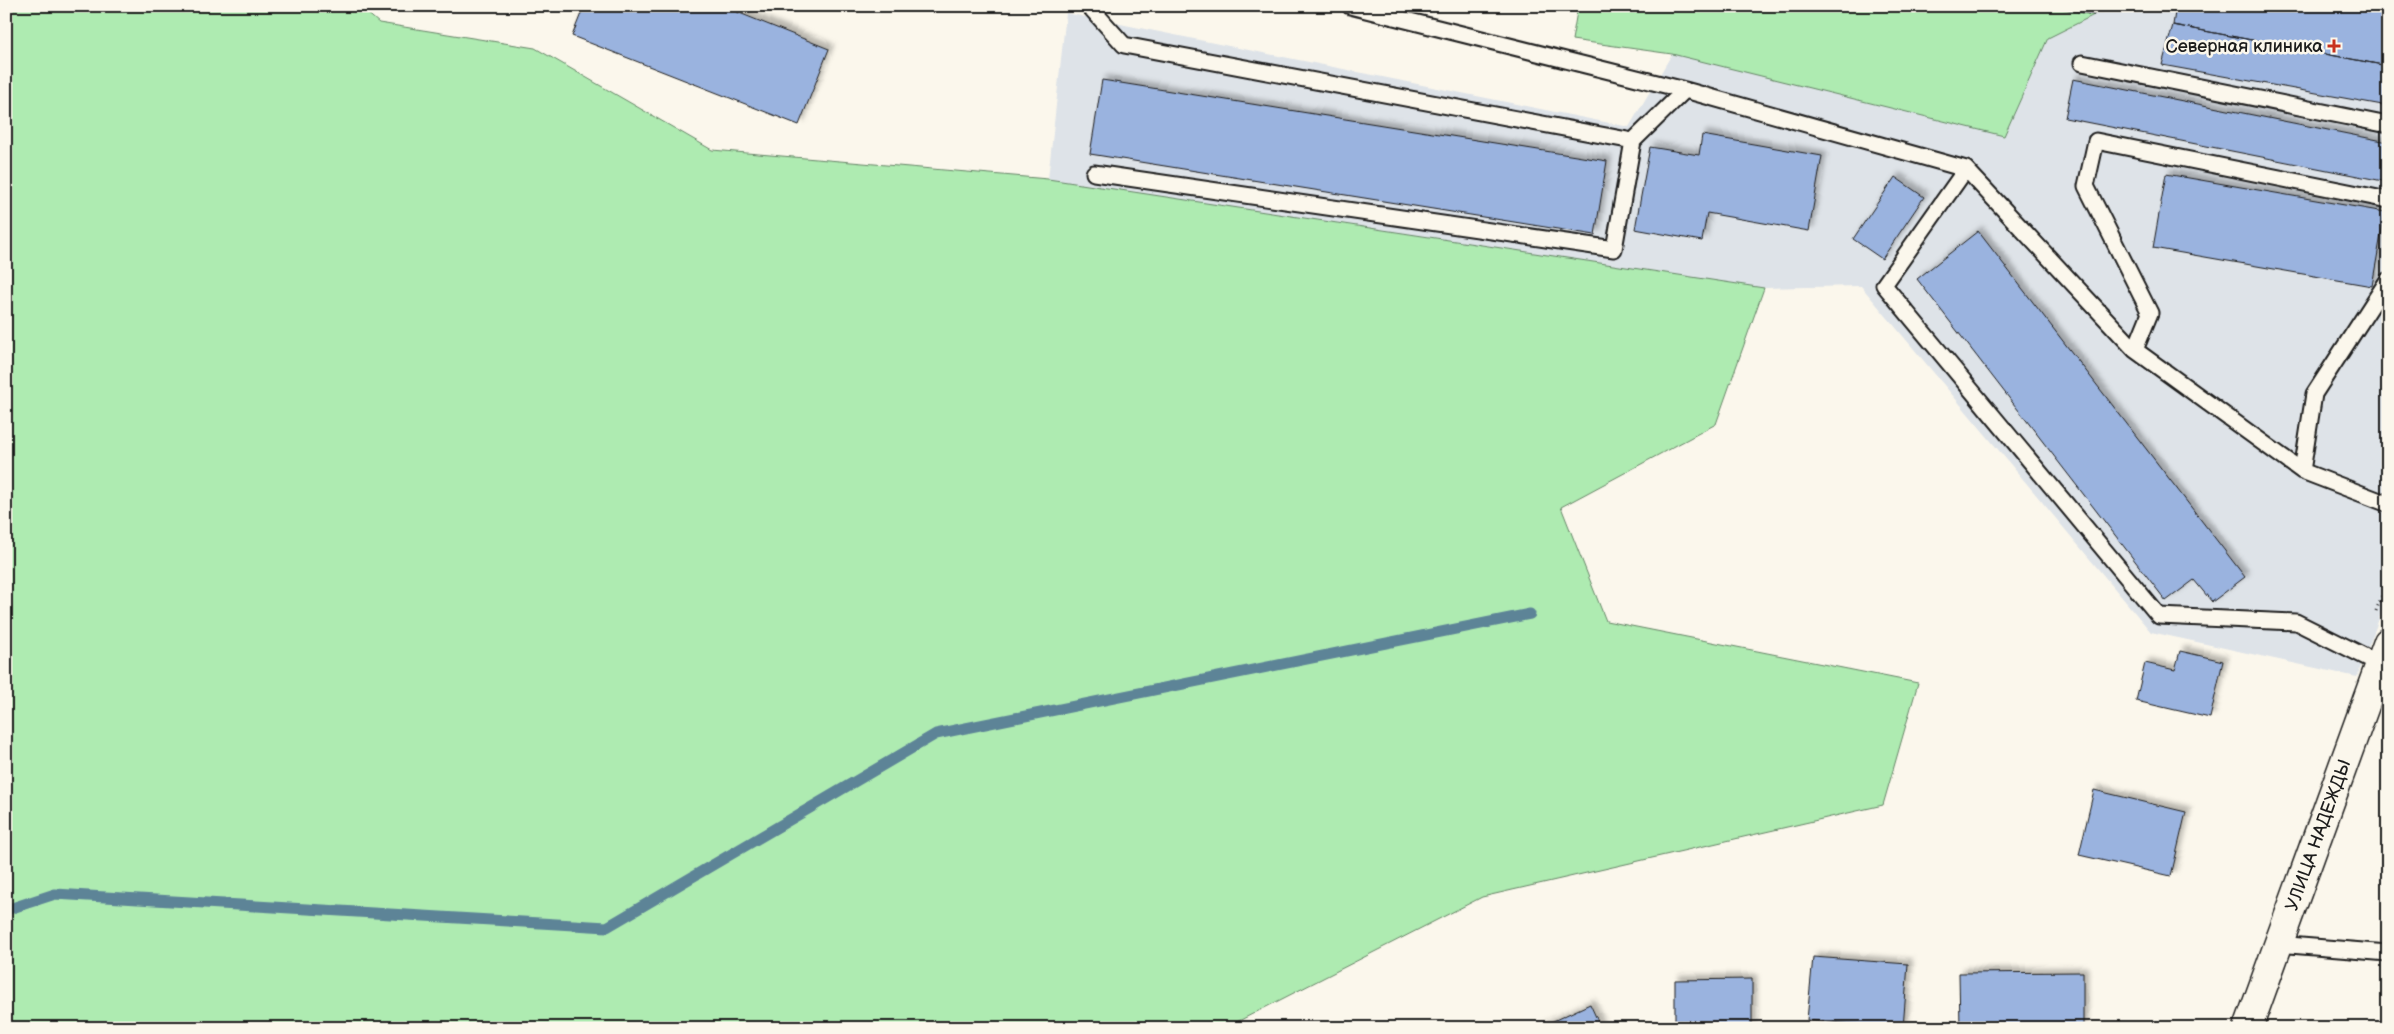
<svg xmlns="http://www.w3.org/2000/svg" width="2394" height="1034" viewBox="0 0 2394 1034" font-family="'Balsamiq Sans',sans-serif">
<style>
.built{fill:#dee3e8}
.green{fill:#aeebb1;stroke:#658466}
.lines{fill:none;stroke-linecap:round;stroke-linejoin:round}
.stream{stroke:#5d8497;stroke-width:11}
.building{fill:#9ab3df;stroke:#1c1c1c;filter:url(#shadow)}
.service-casing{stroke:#1c1c1c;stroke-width:19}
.minor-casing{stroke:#1c1c1c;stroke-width:31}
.path{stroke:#1c1c1c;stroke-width:3;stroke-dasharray:1 4;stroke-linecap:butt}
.service{stroke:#fbf7ec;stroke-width:15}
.minor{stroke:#fbf7ec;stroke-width:28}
.poi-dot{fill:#c8321e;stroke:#fbf7ec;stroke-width:2}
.labels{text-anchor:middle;stroke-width:5;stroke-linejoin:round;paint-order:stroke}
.poi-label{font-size:18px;fill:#1c1c1c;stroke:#fbf7ec;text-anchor:end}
.street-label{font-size:18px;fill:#1c1c1c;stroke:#fbf7ec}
</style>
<defs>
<filter id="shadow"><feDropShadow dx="4.5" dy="-4.5" stdDeviation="2.5" flood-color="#0004"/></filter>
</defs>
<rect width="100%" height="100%" fill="#fbf7ec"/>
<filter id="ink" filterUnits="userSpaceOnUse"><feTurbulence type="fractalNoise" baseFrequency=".02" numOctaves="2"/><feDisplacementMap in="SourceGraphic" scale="10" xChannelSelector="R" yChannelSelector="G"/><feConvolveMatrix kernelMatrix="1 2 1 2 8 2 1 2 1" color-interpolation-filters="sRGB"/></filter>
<g filter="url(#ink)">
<path class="built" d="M2050 6H2388V595L2357 677 2151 632 1861 286 1764 288 1048 179 1066 13 1629 127 1672 54 2004 136 2048 38 2093 15Z"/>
<path class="green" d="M6 6H359L379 23 535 48 712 150 1048 179 1764 288 1716 424 1561 507 1606 621 1918 683 1883 805 1482 897 1225 1028H6Z
M1578 6H2050L2094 15 2048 38 2004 136 1672 54 1572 40Z"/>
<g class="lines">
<path class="stream" d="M6 910 55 894 607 927 936 734 1530 614"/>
</g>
<path class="building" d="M584 6H722L829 49 799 125 572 36Z
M2050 6H2096L2094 15Z
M2176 6H2388V66L2173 25Z
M2173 25 2388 66V106L2162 65Z
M2073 79 2388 142V182L2065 118Z
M1102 80 1607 161 1595 235 1090 154Z
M1702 135 1822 156 1809 231 1707 213 1702 241 1635 229 1650 147 1699 155Z
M2166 174 2385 212 2372 286 2153 248Z
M1895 177 1924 197 1882 259 1853 239Z
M1978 231 2245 577 2212 602 2194 580 2166 601 1917 279Z
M2180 651 2223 661 2210 718 2136 701 2145 663 2175 670Z
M2094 790 2186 812 2171 876 2079 855Z
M1813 957 1908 964 1903 1028 1807 1020Z
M2083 972V1028H1960L1959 973Z
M1752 979V1028H1675V980Z
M1590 1004 1601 1028H1538Z"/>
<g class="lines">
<g class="service-casing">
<path id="service" d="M1089 6 1124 45 1633 141 1685 90
M1350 6 1685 90 1966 169 2135 350 2302 471 2388 504
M2082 63 2388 125
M1966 169 1884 285 2159 616 2296 622 2380 664
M1094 173 1614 249 1633 141
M2135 350 2150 313 2086 186 2096 141 2388 200
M2302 471 2314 394 2388 280
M2278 944 2388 953"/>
</g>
<g class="minor-casing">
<path id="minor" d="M2248 1028 2388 642"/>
</g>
<path class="path" d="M2376 611 2388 579"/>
<use href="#service" class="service"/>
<use href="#minor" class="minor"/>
</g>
</g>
<path class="poi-dot" d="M2331.5 38.5h5v5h5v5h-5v5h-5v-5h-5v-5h5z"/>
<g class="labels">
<g class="poi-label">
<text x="2323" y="52">Северная клиника</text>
</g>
<g class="street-label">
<text transform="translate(2318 835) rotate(-70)" y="6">УЛИЦА НАДЕЖДЫ</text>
</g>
</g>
<rect width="2394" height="1034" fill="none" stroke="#fbf7ec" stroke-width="25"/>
<rect x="12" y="12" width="2369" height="1009" fill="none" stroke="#1c1c1c" stroke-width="2" filter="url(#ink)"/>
</svg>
